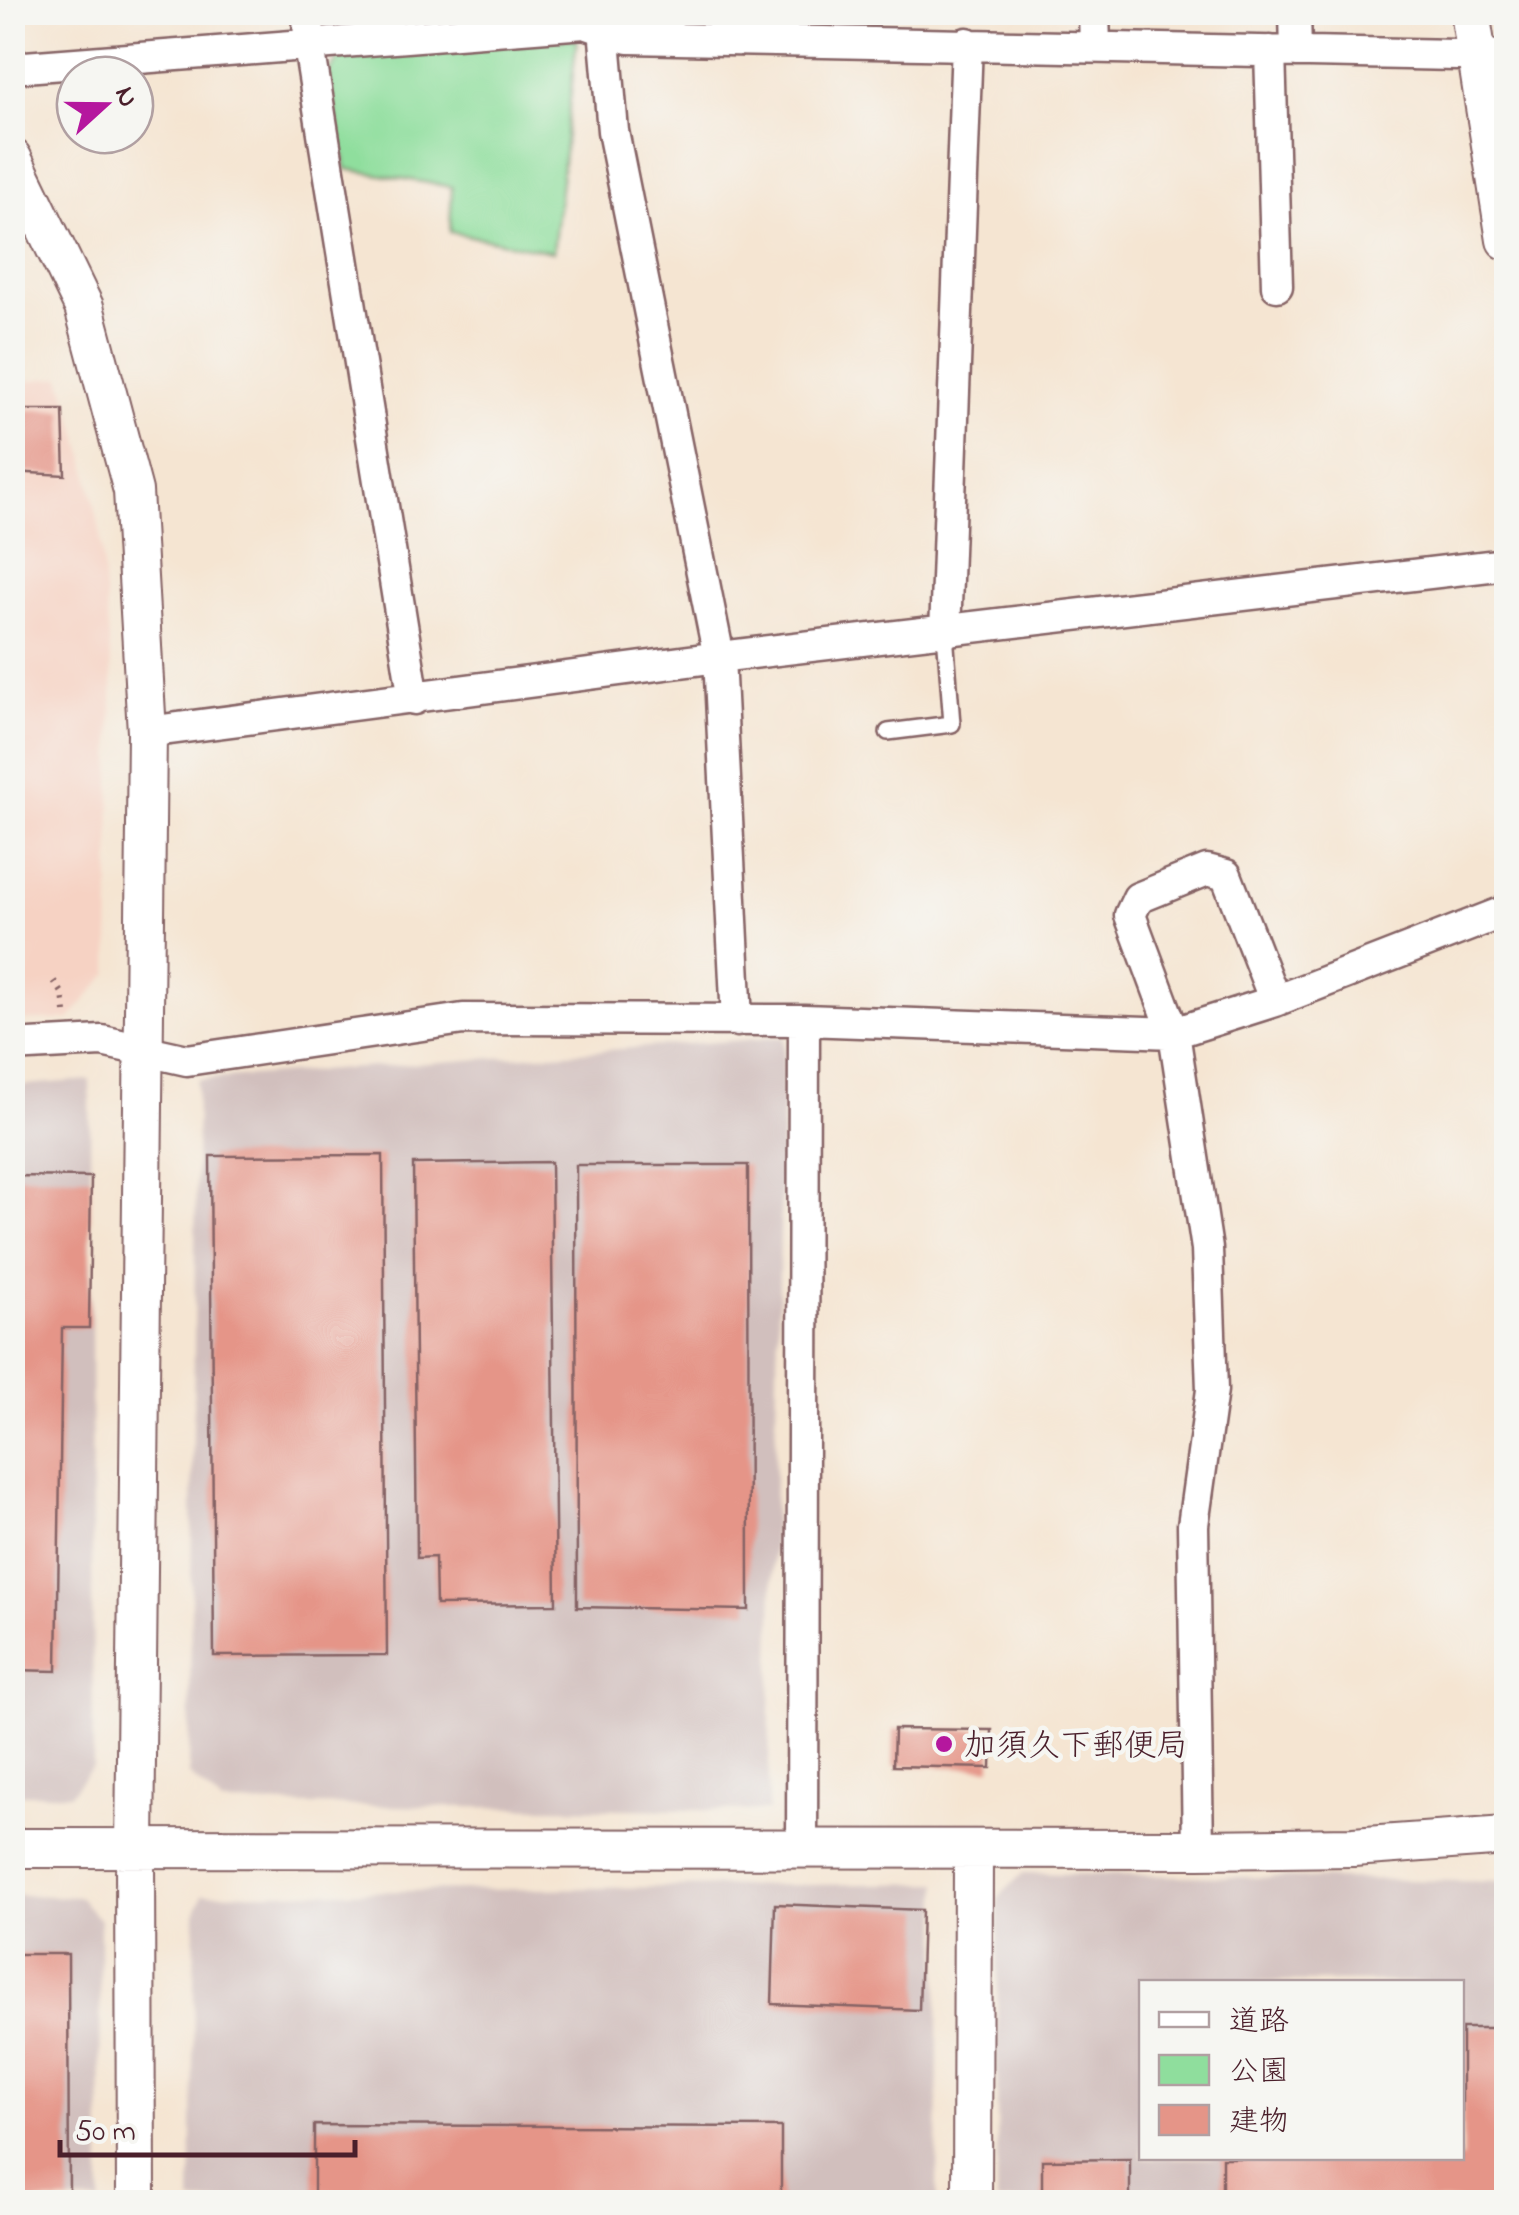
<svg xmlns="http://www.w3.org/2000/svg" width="1519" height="2215" viewBox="0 0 1519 2215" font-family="'Indie Flower','Klee One',sans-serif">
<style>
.built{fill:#f6d2c3}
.industrial{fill:#d1bfbd;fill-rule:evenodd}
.green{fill:#8fde9d;stroke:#6c7e64;stroke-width:2.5}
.building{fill:#e59588}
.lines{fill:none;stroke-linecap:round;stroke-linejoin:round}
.service-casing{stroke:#866465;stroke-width:20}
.minor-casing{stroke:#866465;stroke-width:35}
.tertiary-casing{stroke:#866465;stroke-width:42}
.path{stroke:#866465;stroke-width:6;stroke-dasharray:2.5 8;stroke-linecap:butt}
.service{stroke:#fff;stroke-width:15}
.minor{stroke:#fff;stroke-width:30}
.tertiary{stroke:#fff;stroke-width:38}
.poi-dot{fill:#b5179e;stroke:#f6f6f2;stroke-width:4}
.labels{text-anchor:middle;stroke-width:9;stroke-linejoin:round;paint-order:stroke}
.poi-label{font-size:32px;fill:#4a1f2b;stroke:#f6f6f2;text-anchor:start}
</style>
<rect width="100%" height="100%" fill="#f6f6f2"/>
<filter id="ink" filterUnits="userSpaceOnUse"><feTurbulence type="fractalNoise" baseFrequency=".01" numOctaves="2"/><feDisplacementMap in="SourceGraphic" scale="20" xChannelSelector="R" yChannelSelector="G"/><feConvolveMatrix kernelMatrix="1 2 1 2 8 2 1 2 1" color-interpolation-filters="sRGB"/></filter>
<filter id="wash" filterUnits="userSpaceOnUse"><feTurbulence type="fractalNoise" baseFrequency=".0048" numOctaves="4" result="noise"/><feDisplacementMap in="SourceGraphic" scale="40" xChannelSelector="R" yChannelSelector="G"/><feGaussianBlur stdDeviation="2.25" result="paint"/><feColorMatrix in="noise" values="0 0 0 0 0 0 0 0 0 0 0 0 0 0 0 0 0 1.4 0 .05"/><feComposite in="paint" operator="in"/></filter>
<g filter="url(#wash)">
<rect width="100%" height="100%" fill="#f5e5d2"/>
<path class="built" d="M61 377 84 454 100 531 112 679 109 973 69 1019 13 1021 12 383Z"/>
<path class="industrial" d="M784 1037 768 1811 222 1804 189 1775 197 1080Z
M90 1080 93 1766 70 1794H13V1086Z
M1023 1873 1506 1882V2202H997L998 1898ZM1142 1982H1462V2158H1142Z
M939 1883 937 2202H191L195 1913 203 1894Z
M13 1895 79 1897 100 1920 101 2202H13Z"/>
<path class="green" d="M577 38 553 252 450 232 452 187 346 169 328 73 341 55Z"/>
<g id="blocks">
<path class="building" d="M12 410H63L65 475 12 472Z
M383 1155 387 1655 214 1656 210 1156Z
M551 1162 556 1604 436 1605 435 1557 417 1558 413 1164Z
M576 1165H748L749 1610 577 1607Z
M12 1176 91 1177 89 1328H62L57 1671 12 1670Z
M894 1729 992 1730 991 1768 893 1766Z
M775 1904 922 1910 919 2010 772 2004Z
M12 1954H68L69 2202H12Z
M1462 2028H1506V2202H1222V2158H1462Z
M314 2125 781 2127V2202H314Z
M1130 2159V2202H1042V2160Z"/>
</g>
</g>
<g filter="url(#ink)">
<use href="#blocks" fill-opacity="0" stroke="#866465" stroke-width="2.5"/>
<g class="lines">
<g class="service-casing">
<path id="service" d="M888 732 952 724 945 633"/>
</g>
<g class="minor-casing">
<path id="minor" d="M308 12 309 46 414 699
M608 12 604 28 613 131 719 657 737 1021
M1094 12 1095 46
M1295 12 1296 52
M1270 51 1277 286
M12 68 585 23 629 38 1506 56
M945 633 967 43
M147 732 719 657 1506 564
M12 1046 102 1041 187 1060 463 1019 804 1020 1174 1033 1275 1001 1506 911
M1198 1849 1193 1525 1212 1390 1207 1249 1174 1033 1130 915 1138 898 1207 870 1226 875 1275 1001
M802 1851 804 1020"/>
</g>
<g class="tertiary-casing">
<path id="tertiary" d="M1470 12 1506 240
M12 158 84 307 133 491 147 732 135 1850 136 2202
M12 1848 1198 1849 1353 1847 1506 1836
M972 2202 973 1849"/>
</g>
<path class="path" d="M54 981 63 994 65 1012"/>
<use href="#service" class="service"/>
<use href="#minor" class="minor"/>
<use href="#tertiary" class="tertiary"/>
</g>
</g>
<circle class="poi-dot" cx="944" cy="1744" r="10"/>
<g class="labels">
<g class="poi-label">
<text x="964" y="1755">加須久下郵便局</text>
</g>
</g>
<rect width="1519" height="2215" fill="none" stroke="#f6f6f2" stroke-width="50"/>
<rect x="1139" y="1980" width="325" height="180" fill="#f6f6f2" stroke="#b1a0a2" stroke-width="2.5"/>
<rect x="1159" y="2012" width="50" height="15" fill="#ffffff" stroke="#b1a0a2" stroke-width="2.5"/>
<text x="1229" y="2030" font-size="30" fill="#4a1f2b">道路</text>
<rect x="1159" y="2055" width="50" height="30" fill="#8fde9d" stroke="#b1a0a2" stroke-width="2.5"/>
<text x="1229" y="2080" font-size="30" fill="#4a1f2b">公園</text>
<rect x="1159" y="2105" width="50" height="30" fill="#e59588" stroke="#b1a0a2" stroke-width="2.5"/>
<text x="1229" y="2130" font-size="30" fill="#4a1f2b">建物</text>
<g transform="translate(105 105) rotate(69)"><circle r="48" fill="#f6f6f2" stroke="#b1a0a2" stroke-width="2.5"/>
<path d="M0-8L18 38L0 25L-18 38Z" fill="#b5179e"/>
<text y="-15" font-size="28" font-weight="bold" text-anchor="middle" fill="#4a1f2b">N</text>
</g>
<path d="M60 2140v15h295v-15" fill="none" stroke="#4a1f2b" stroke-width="5"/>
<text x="75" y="2140" font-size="30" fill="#4a1f2b" stroke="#f6f6f2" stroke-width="8" paint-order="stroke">50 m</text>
</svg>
